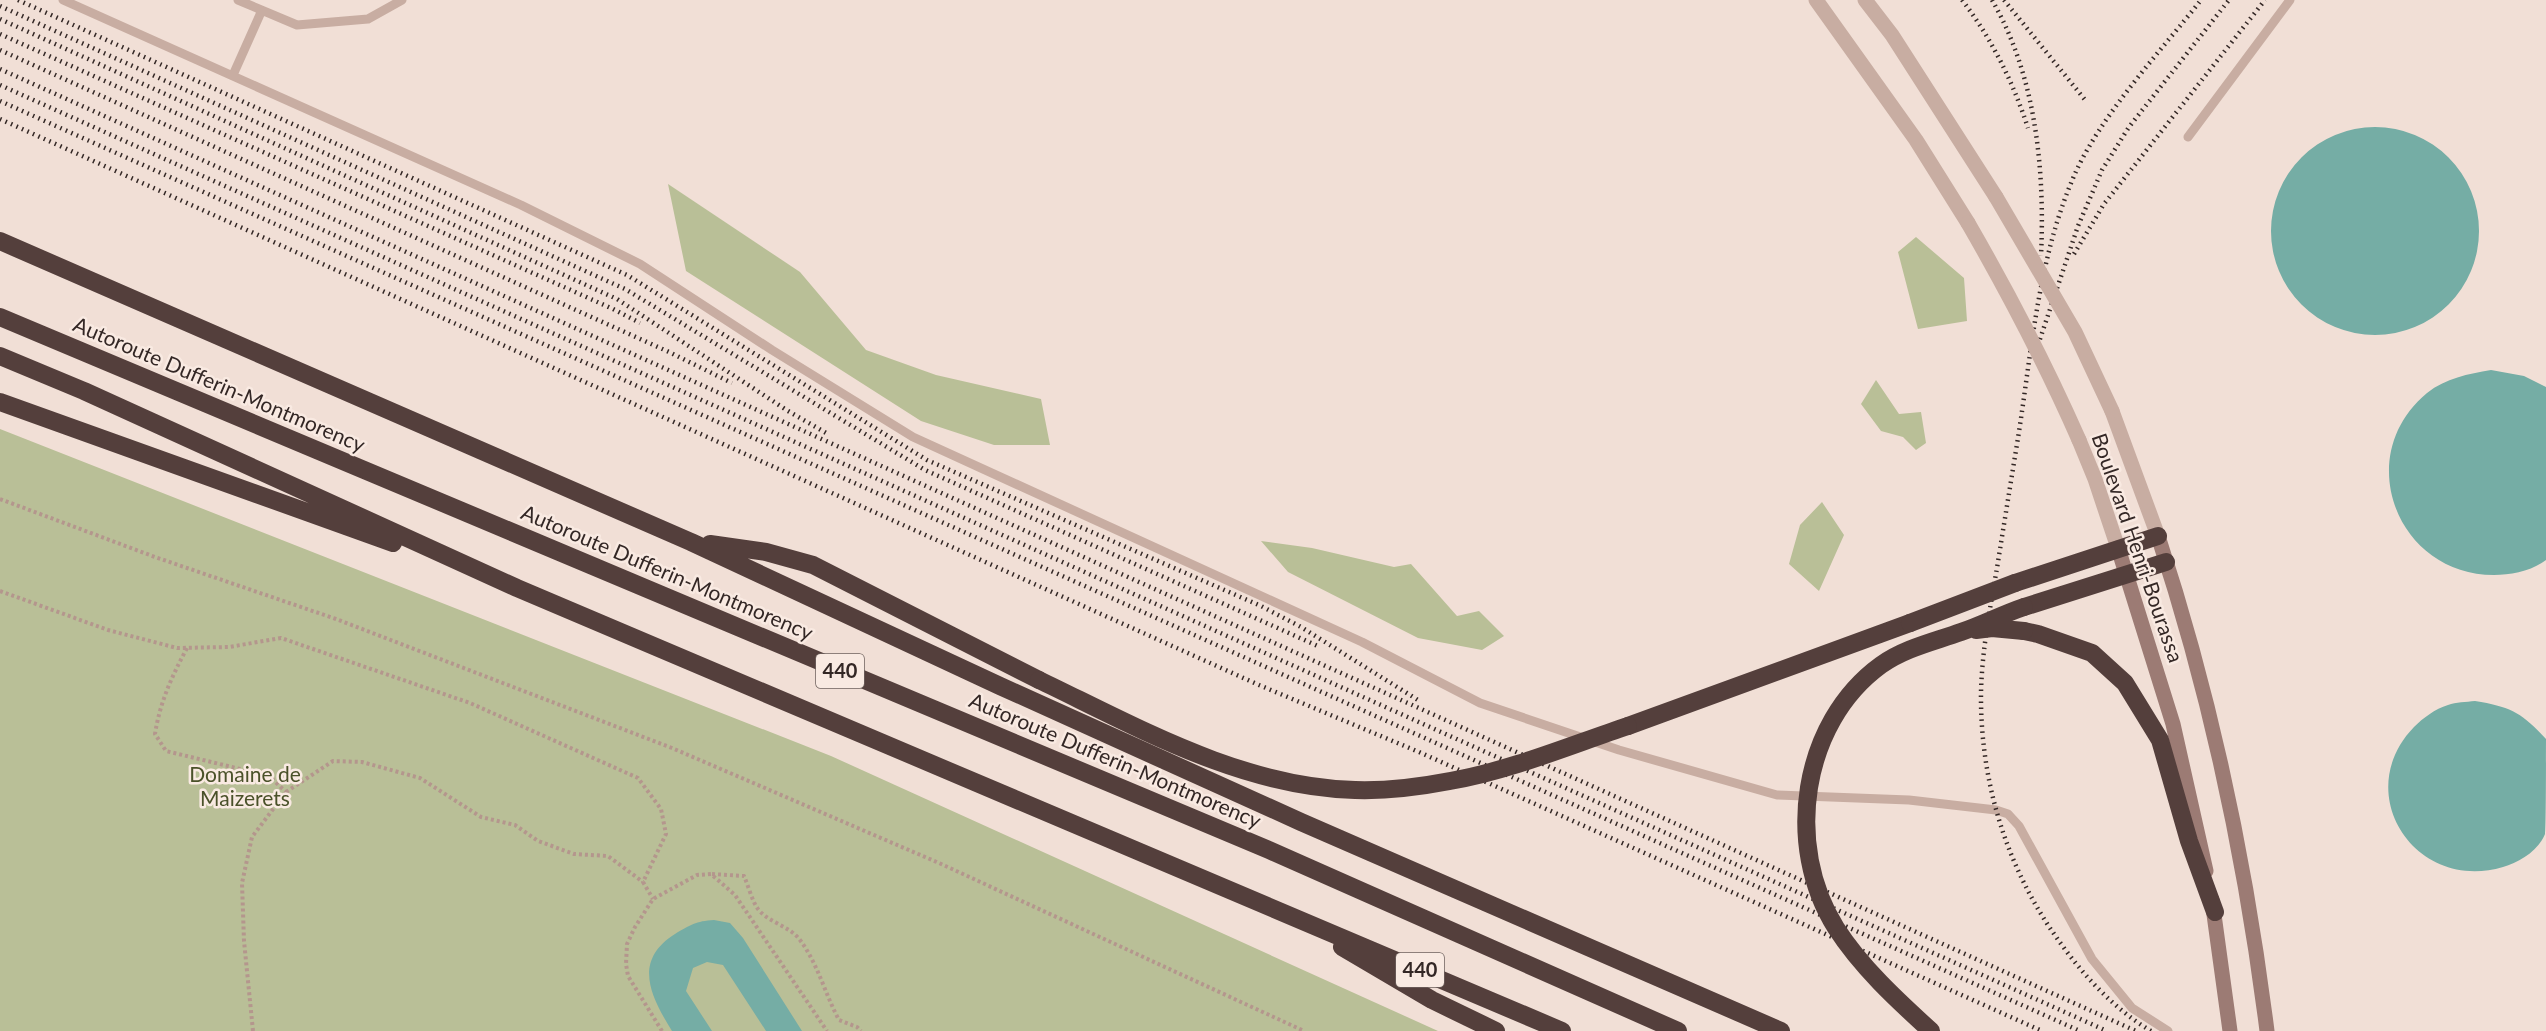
<svg xmlns="http://www.w3.org/2000/svg" width="2546" height="1031" viewBox="0 0 2546 1031" font-family="Lato,sans-serif">
<style>
.green{fill:#b9bf97}
.water{fill:#75ada5}
.lines{fill:none;stroke-linecap:round;stroke-linejoin:round}
.path{stroke:#b4968d;stroke-width:4;stroke-dasharray:3 3;stroke-linecap:butt}
.lane{stroke:#c8ada2;stroke-width:9}
.street{stroke:#c8ada2;stroke-width:15}
.secondary{stroke:#9c7b74;stroke-width:15}
.highway{stroke:#543f3c;stroke-width:18}
.rail{stroke:#332725;stroke-width:4.5;stroke-dasharray:1.5 4.5;stroke-linecap:butt}
.street-bridge{stroke:#c8ada2;stroke-width:15}
.highway-bridge{stroke:#543f3c;stroke-width:18}
.labels{text-anchor:middle;stroke-width:5;stroke-linejoin:round;paint-order:stroke}
.shield{fill:#f9eae2;stroke:#6e625e;stroke-width:1.5}
.shield-label{font-size:20px;font-weight:bold;fill:#332725}
.street-label{font-size:21px;fill:#332725;stroke:#f9eae2}
.park-label{font-size:21px;fill:#4a5129;stroke:#f9eae2}
</style>
<rect width="100%" height="100%" fill="#f1dfd6"/>
<path class="green" d="M668 184 800 272 866 350 936 375 1041 399 1050 445H994L921 421 686 271Z
M1916 237 1964 278 1967 321 1918 329 1898 252Z
M1876 380 1899 414 1921 412 1926 443 1916 450 1903 437 1881 431 1861 404Z
M0 429 831 756 1438 1031H0Z
M1822 502 1844 535 1819 591 1789 564 1800 525Z
M1261 541 1312 548 1394 567 1411 564 1457 616 1479 611 1504 636 1482 650 1418 638 1288 572Z"/>
<path class="water" d="M2271 231a104 104 0 1 1 208 0a104 104 0 1 1-208 0Z
M2491 370 2524 376 2546 387V560C2532 571 2511 575 2494 575 2397 575 2351 456 2427 393 2446 378 2468 374 2491 370Z
M2475 701C2511 707 2521 712 2546 739 2546 756 2546 824 2545 834 2539 850 2519 863 2503 867 2415 893 2350 793 2414 727 2423 718 2435 709 2448 705 2456 702 2466 702 2475 701Z
M714 920 730 923 743 938 802 1031H766L723 965 707 962 693 968 686 991 712 1031H672C651 997 632 961 675 934 690 925 696 921 714 920Z"/>
<g class="lines">
<path class="path" d="M0 499 155 557 336 619 672 748 939 863 1304 1031
M0 591 108 630 177 648 229 647 281 638 470 703 638 778 661 809 666 834 643 882 653 899
M187 648C172 676 160 702 155 734L166 751 269 776 286 792
M712 874 744 876C748 885 751 897 756 906 765 922 789 925 800 940 818 964 825 994 839 1020L857 1027 861 1031
M253 1031 244 941 242 883 252 837 286 792 333 761 362 762 420 778 481 817 515 825 538 841 574 854 608 856 643 882
M662 1031 628 976 626 964 627 944 635 927 653 899 697 875 711 874 735 895 827 1031"/>
<path class="lane" d="M63 0 521 205 640 264 772 350 913 437 1362 642 1480 703 1619 750 1777 795 1909 800 1996 810 2008 814 2019 826 2092 959 2132 1008 2168 1031
M238 0 297 25 368 19 402 0
M233 75 262 10
M2188 137 2290 0"/>
<path class="street" d="M1816 0 1916 140 1968 223
M1865 0 1892 35 1996 197
M2112 411 2158 536
M2079 440 2095 479 2118 548"/>
<path class="secondary" d="M2158 536C2211 697 2246 863 2267 1031
M2118 548 2173 724 2206 871
M2212 900 2230 1031"/>
<path class="highway" d="M0 241 691 542 1000 686 1301 822 1781 1031
M0 317 1269 850 1678 1031
M0 356 84 391 517 588 1562 1031
M0 402 393 543
M710 544 766 552 813 565 1039 680
M2015 583 2158 536
M2024 607 2166 562
M2024 631 2038 634 2092 653 2125 683 2160 740 2189 841 2215 912
M1628 726 1910 623
M1342 947 1432 1000 1496 1031"/>
<path class="rail" d="M18 0 627 275 927 460 1261 606 1301 627 1418 700
M1962 0C1992 39 2013 82 2028 128
M1992 0C2036 76 2045 170 2041 256
M2004 0 2086 101
M0 6 625 289 925 470 1320 647
M0 19 617 299 788 411 828 434
M0 34 613 309 640 323
M0 50 669 352 732 383
M0 69 2136 1031
M0 85 2107 1031
M0 101 2080 1031
M0 119 1259 685 1419 752 2042 1031
M2074 254 2104 204 2265 0
M2038 345 2078 226 2102 170 2129 127 2229 0
M2151 1031C2109 1006 2075 966 2048 925 2003 856 1980 775 1981 692 1982 651 1990 608 1997 568 2004 524 2011 481 2018 438 2032 349 2038 259 2074 176 2100 116 2160 52 2201 0"/>
<path class="street-bridge" d="M1996 197 2075 332 2112 411
M1968 223C2009 294 2046 365 2079 440"/>
<path class="highway-bridge" d="M1910 623 2015 583
M1976 630 1992 628 2024 631
M1039 680C1139 728 1242 787 1355 790 1386 791 1419 787 1450 781 1509 771 1571 745 1628 726
M1931 1031C1897 1000 1861 967 1836 928 1784 846 1801 723 1881 665 1905 648 1933 642 1961 632 1982 625 2003 614 2024 607"/>
</g>
<g class="labels">
<g class="shield">
<rect x="816" y="654" width="48" height="34" rx="4.5"/>
<rect x="1396" y="953" width="48" height="34" rx="4.5"/>
</g>
<g class="shield-label">
<text x="840" y="678">440</text>
<text x="1420" y="977">440</text>
</g>
<g class="street-label">
<text transform="translate(219 385) rotate(23)" y="7">Autoroute Dufferin-Montmorency</text>
<text transform="translate(2137 548) rotate(71)" y="7">Boulevard Henri-Bourassa</text>
<text transform="translate(667 573) rotate(23)" y="7">Autoroute Dufferin-Montmorency</text>
<text transform="translate(1115 761) rotate(23)" y="7">Autoroute Dufferin-Montmorency</text>
</g>
<g class="park-label">
<text x="245" y="782">Domaine de<tspan x="245" dy="24">Maizerets</tspan></text>
</g>
</g>
</svg>
